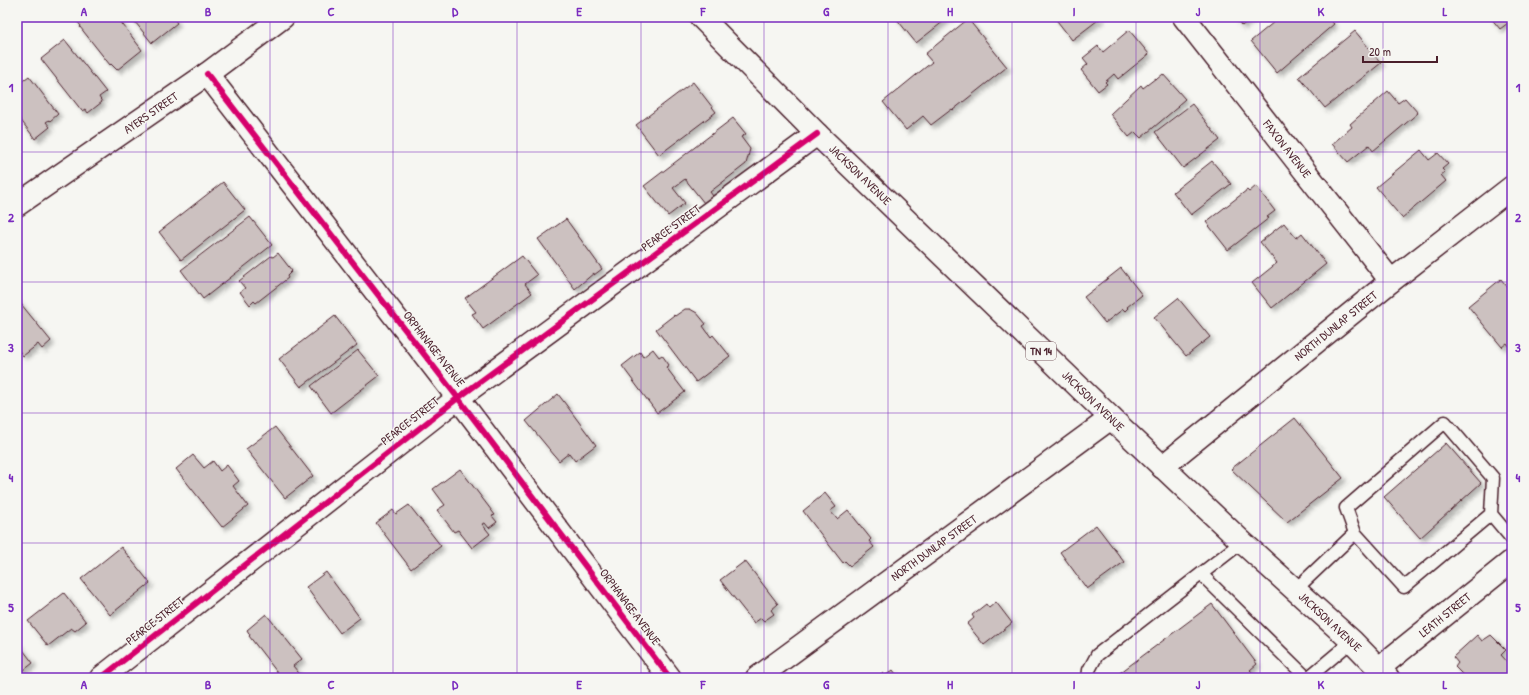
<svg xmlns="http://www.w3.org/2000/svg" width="1529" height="695" viewBox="0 0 1529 695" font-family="'Patrick Hand',sans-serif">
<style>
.building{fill:#ccc1c0;stroke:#4a1f2b;filter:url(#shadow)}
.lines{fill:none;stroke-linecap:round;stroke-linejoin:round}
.service-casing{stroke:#4a1f2b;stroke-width:15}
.minor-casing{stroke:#4a1f2b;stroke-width:25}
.tertiary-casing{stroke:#4a1f2b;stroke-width:25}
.primary-casing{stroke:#4a1f2b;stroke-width:25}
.service{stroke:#f6f6f2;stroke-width:12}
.minor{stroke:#f6f6f2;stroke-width:22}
.tertiary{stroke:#f6f6f2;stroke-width:22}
.primary{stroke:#f6f6f2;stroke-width:22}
.cycleway-casing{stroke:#f6f6f2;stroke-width:8}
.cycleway{stroke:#d6006c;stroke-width:6}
.grid{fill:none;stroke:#7b2cbf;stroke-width:1;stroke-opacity:0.55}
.labels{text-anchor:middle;stroke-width:3;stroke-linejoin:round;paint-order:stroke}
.shield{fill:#f6f6f2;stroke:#7e6067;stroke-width:1}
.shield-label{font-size:11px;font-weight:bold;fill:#4a1f2b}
.street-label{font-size:12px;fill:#4a1f2b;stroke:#f6f6f2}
.neatline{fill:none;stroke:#7b2cbf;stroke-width:1.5}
.grid-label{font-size:13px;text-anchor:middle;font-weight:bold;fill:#7b2cbf}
</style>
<defs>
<filter id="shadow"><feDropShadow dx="3.5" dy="3.5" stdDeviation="2" flood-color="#0004"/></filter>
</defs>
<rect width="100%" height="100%" fill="#f6f6f2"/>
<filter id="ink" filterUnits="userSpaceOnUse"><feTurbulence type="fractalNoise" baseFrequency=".025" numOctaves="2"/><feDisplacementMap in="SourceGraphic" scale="8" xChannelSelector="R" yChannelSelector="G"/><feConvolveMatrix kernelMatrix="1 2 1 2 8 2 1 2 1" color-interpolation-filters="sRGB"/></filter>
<g filter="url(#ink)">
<path class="building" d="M80 17H117L142 50 117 70 111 64 110 65 80 27 81 26 76 20Z
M131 17H173L177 23 152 43Z
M895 17H949L916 43Z
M1054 17H1102L1072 40Z
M1234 17H1252L1242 26Z
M1280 17H1328L1334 24 1277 73 1251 41Z
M1490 17H1512V20L1500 29Z
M968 19 1007 67 953 110 952 109 931 125 923 116 906 130 883 102 932 62 925 54Z
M1129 30 1149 54 1118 79 1114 74 1105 82 1107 84 1098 91 1081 70 1088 64 1083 58 1098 46 1103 52Z
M1355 31 1381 63 1325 108 1299 77Z
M65 40 106 92 99 97 102 102 88 113 85 109 82 111 41 59Z
M1163 74 1185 99 1178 105 1179 106 1141 138 1135 132 1129 137 1110 114 1141 85 1143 88 1156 78 1157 79Z
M29 76 58 114 50 121 49 120 46 122 50 127 35 139 17 115V85Z
M693 82 716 112 659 155 636 125Z
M1388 91 1398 103 1405 98 1418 113 1373 151 1369 145 1348 162 1332 144 1352 127 1350 124Z
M1192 104 1220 140 1183 168 1155 132Z
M733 118 746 134 741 137 750 149 746 164 710 192 713 196 704 203 685 179 673 188 685 203 668 216 644 186Z
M1421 150 1429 160 1438 153 1448 164 1442 169 1445 172 1441 175 1446 181 1402 218 1376 187Z
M1212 161 1231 184 1191 215 1173 192Z
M223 182 245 210 181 260 159 232Z
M1256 186 1275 211 1267 217 1269 218 1228 250 1206 222 1247 190 1249 192Z
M250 217 272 245 203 299 181 270Z
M566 219 602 269 594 275V273L575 289 538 239Z
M1284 223 1296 238 1302 233 1326 264 1272 308 1252 283 1277 263 1260 242Z
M278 253 292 271 287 276 288 278 256 303 254 301 250 305 240 292 245 288 239 281 271 256 273 257Z
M522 256 537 275 525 284 532 293 483 329 472 314 476 312 465 298Z
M1121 268 1142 295 1127 307 1128 308 1125 311 1123 309 1105 323 1084 297Z
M1501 279 1512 293V345L1510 347 1507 343 1502 347 1468 306Z
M1178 298 1210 337 1186 356 1154 317Z
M17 299 51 341 42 349 38 344 23 356 17 348Z
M685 309H690L697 313 706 324 703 326 711 337 713 335 730 356 696 382 656 329 674 315 675 316Z
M335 316 357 345 301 387 279 359Z
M653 349 659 357 662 355 669 365 666 367 685 392 657 413 622 366 640 352 643 357Z
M358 350 379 376 331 413 311 386Z
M558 394 596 445 575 461 569 453 559 461 526 421Z
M1295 418 1343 478 1287 522 1231 469Z
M275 427 313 476 285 498 246 449Z
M1446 443 1481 483 1420 538 1384 497Z
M193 455 204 468 213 461 220 471 227 465 239 481 233 486 248 506 222 527 176 469Z
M460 469 495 515 492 516 497 522 489 528 485 523 482 524 490 534 472 548 458 530 454 532 437 510 445 505 433 489Z
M825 493 836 507 830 511 837 519 848 510 871 539 869 541 874 547 850 566 845 561 843 563 803 511Z
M409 505 441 546 411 569 376 523 393 510 396 514Z
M1096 525 1124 562 1087 589 1060 552Z
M121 547 150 583 110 615 81 579Z
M745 561 778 604 771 610 774 614 764 621 761 618 754 623 720 580Z
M326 572 360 618 340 633 306 587Z
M64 593 86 622 75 631 71 628 48 646 28 621Z
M996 602 1012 623 984 645 967 624 974 618 972 615 986 604 989 608Z
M1212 604 1257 664 1250 670 1258 678H1113Z
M266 614 302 659 293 666 303 678H284L282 675 280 676 249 636 250 635 247 630Z
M1477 635 1482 641 1491 635 1506 650 1501 655 1512 667V678H1466L1455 667 1458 663 1453 657Z
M17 642 33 663 19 674 22 678H17Z
M893 670 899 678H877L883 673 885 676Z"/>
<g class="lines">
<g class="service-casing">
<path id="service" d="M1491 514 1404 587 1355 533 1346 508 1445 422 1493 478 1491 514 1512 539
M1201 574 1307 678
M1295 590 1355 533
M1088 678 1089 670 1097 655 1242 542
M1308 678 1352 641"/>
</g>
<g class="minor-casing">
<path id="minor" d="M1184 17 1391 281
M207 74 458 398 670 678
M1379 668 1512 561
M101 678 458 398 817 134
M757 678 1111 418"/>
</g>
<g class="tertiary-casing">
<path id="tertiary" d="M17 205 207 74 283 17
M1162 467 1391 281 1512 187"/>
</g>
<g class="primary-casing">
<path id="primary" d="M701 17 817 134 1111 418 1242 542 1352 641 1388 678"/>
</g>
<use href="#service" class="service"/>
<use href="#minor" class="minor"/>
<use href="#tertiary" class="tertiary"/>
<use href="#primary" class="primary"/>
<g class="cycleway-casing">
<path id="cycleway" d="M207 74 458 398 670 678
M101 678 458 398 817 134"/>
</g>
<use href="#cycleway" class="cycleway"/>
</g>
</g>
<path class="grid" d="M146 17V678M270 17V678M393 17V678M517 17V678M641 17V678M764 17V678M888 17V678M1012 17V678M1136 17V678M1260 17V678M1383 17V678M17 152H1512M17 282H1512M17 413H1512M17 543H1512"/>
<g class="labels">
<rect class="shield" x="1026" y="342" width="30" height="18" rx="3"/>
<g class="shield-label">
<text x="1041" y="355">TN 14</text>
</g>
<g class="street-label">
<text transform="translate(151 113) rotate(-35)" y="4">AYERS STREET</text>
<text transform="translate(1287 149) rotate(52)" y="4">FAXON AVENUE</text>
<text transform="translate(860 175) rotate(44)" y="4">JACKSON AVENUE</text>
<text transform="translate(671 228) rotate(-36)" y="4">PEARCE STREET</text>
<text transform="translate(1336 326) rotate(-39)" y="4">NORTH DUNLAP STREET</text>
<text transform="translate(434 349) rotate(52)" y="4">ORPHANAGE AVENUE</text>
<text transform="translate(1093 401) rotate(44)" y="4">JACKSON AVENUE</text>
<text transform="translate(410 421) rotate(-38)" y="4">PEARCE STREET</text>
<text transform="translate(934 548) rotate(-36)" y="4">NORTH DUNLAP STREET</text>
<text transform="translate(630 607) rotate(53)" y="4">ORPHANAGE AVENUE</text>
<text transform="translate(1445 615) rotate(-39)" y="4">LEATH STREET</text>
<text transform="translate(155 621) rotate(-38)" y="4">PEARCE STREET</text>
<text transform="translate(1330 622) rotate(43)" y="4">JACKSON AVENUE</text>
</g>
</g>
<rect width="1529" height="695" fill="none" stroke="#f6f6f2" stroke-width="44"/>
<path d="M1363 56v6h74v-6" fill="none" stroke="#4a1f2b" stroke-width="2"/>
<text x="1369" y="56" font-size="12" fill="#4a1f2b" stroke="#f6f6f2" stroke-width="3" paint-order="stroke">20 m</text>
<rect x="22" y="22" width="1485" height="651" class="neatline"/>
<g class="grid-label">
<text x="84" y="16">A</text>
<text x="208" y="16">B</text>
<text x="331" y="16">C</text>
<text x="455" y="16">D</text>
<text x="579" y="16">E</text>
<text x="703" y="16">F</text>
<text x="826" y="16">G</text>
<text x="950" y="16">H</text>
<text x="1074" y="16">I</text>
<text x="1198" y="16">J</text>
<text x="1321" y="16">K</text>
<text x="1445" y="16">L</text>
<text x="11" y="92">1</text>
<text x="1518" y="92">1</text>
<text x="11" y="222">2</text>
<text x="1518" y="222">2</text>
<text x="11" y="352">3</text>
<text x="1518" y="352">3</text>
<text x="11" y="482">4</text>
<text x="1518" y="482">4</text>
<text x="11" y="612">5</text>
<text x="1518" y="612">5</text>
<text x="84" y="689">A</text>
<text x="208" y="689">B</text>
<text x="331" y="689">C</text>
<text x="455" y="689">D</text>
<text x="579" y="689">E</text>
<text x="703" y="689">F</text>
<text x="826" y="689">G</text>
<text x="950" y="689">H</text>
<text x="1074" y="689">I</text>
<text x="1198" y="689">J</text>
<text x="1321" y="689">K</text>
<text x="1445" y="689">L</text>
</g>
</svg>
